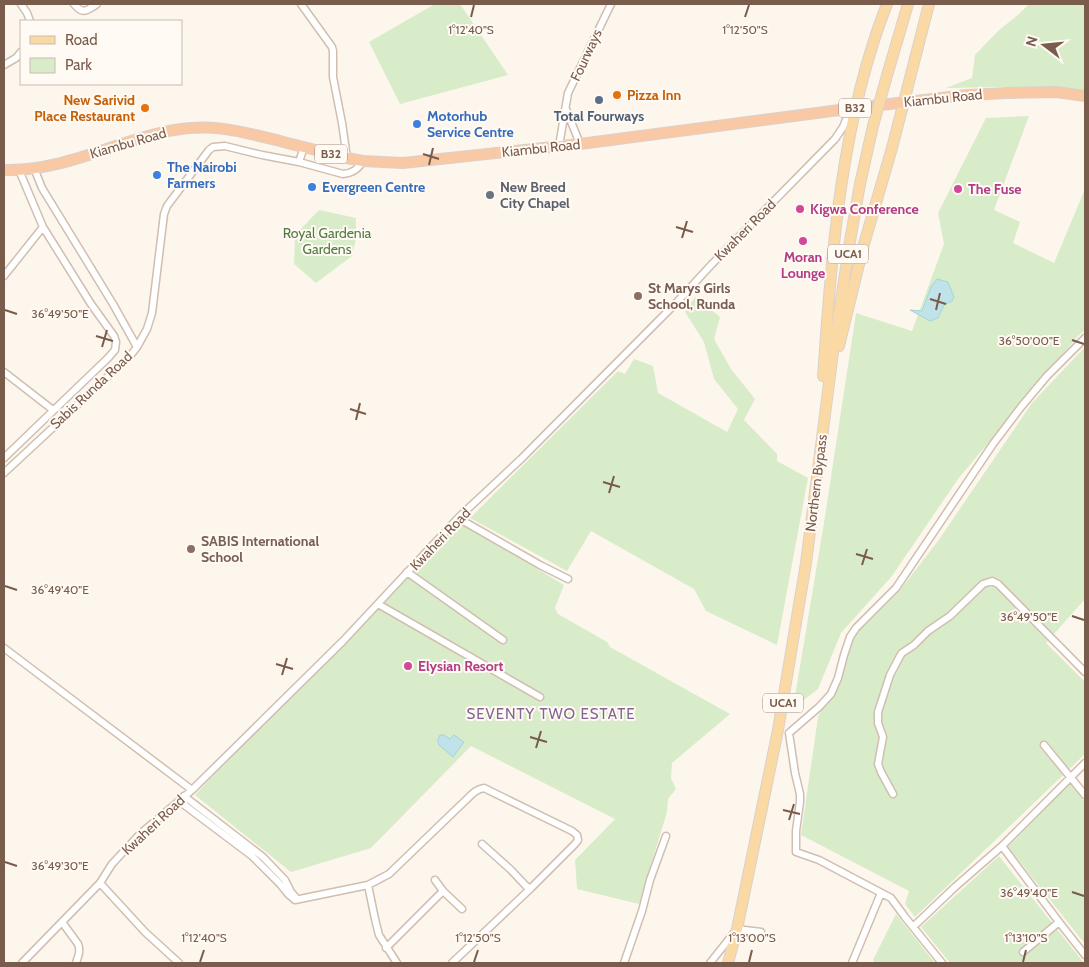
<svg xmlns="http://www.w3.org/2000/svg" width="1089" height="967" viewBox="0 0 1089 967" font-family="Cabin,sans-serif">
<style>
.green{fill:#d8ecc9}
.water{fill:#bfe3e8;stroke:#a5d3da}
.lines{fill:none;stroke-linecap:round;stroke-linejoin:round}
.minor-casing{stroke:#d1beb0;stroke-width:9}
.primary-casing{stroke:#dad1cd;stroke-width:12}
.trunk-casing{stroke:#dad1cd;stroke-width:12}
.minor{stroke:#fff;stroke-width:6}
.primary{stroke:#fbd9a5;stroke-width:10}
.trunk{stroke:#f9c8a4;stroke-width:10}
.primary-bridge-casing{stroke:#dad1cd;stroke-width:12;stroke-linecap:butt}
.primary-bridge{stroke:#fbd9a5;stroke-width:10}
.ticks{fill:none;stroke:#7a5c4d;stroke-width:2}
.food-dot{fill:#e8710a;stroke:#fffaf3;stroke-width:2}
.service-dot{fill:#5c6f8a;stroke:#fffaf3;stroke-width:2}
.shop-dot{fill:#3f7fe0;stroke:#fffaf3;stroke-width:2}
.hotel-dot{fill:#d1479c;stroke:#fffaf3;stroke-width:2}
.worship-dot{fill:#6b7280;stroke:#fffaf3;stroke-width:2}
.education-dot{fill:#8d6e63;stroke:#fffaf3;stroke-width:2}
.labels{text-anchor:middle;stroke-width:4;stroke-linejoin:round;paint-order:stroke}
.shield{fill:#fffaf3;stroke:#a28b7f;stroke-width:1}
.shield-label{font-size:12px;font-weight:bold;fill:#7a5c4d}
.street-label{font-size:14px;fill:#7a5c4d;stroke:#fffaf3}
.food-label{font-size:14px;font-weight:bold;fill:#c56008;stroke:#fffaf3;text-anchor:start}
.shop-label{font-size:14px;font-weight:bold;fill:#366cbe;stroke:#fffaf3;text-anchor:start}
.service-label{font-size:14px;font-weight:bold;fill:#4e5e75;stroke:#fffaf3}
.worship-label{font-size:14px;font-weight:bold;fill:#5b616d;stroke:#fffaf3;text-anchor:start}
.hotel-label{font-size:14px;font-weight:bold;fill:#b23c85;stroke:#fffaf3;text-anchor:start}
.park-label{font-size:14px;fill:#537a41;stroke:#fffaf3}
.education-label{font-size:14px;font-weight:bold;fill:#785e54;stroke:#fffaf3;text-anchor:start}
.neighbourhood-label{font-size:15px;letter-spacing:1px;fill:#846695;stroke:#fffaf3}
.ticks-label{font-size:12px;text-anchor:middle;fill:#7a5c4d;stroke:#fffaf3;stroke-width:4;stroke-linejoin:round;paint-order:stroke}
</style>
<rect width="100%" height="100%" fill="#fdf6ec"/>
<path class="green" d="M435 4H460L508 75 400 104 369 42Z
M1029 4H1085V93L1002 87 946 88 972 78 975 55 998 31 1019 14Z
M1029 116 994 210 1020 222 1013 243 1054 263 1085 189V330L1078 336 958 479 892 576 841 633 818 689 793 708 824 523 856 313 912 331 944 244 938 213 986 118Z
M319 210 356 218V238L352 256 316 283 294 264 295 235Z
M695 297 720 317 714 339 731 369 755 399 744 420 777 454V461L808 478 777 645 706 611 694 589 591 531 567 571 470 518 618 371 625 374 634 359 653 366 658 393 727 432 738 409 714 379 704 342 685 312Z
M1085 347V599L1046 643 1085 682V754L915 917 905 904 909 891 801 835 818 717 822 709 837 688 854 636 897 594 938 541 1032 403Z
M458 521 564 585 555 608 558 614 607 642 610 647 730 714 672 763 671 778 676 789 668 799 667 812 639 904 577 889 575 860 615 819 471 746 371 848 291 872 195 795 234 753 340 648Z
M1070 783 1085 802V944L1008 847Z
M999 856 1084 963H950L921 927Z
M896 914 935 963H875L873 960Z"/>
<path class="water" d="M937 279 948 282 954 297 952 301 944 305 938 318 930 321 910 310 922 311 931 287Z
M440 735H444L450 739 454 735 464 742 453 757 439 745C437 741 438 739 440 735Z"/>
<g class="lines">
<g class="minor-casing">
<path id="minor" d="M21 4 27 13 30 21
M74 4C83 15 86 11 97 4
M301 4 332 47 333 51V77L342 123 347 158
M4 65 16 58 21 52
M566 109 580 144
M559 146 568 93 611 4
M299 162 304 147
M34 168 42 188 113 304 137 347
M4 276 43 227
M4 372 53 410
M4 458 108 358 115 350 116 342 114 336 91 304 43 227 19 170
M4 473 130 356 137 347 147 329 152 313 164 214 167 206 209 150 213 147 225 146 262 155 299 162 343 174C353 173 358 169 363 161
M458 518 540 565 568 579
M407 572 503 640
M378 604 540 697
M4 648 192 790
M789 733 819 707 831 694 838 678 844 655 850 637 856 628 896 588 993 444 1021 407 1047 376 1085 338
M789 733 795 773 800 794V802L796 831V852L819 860 891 898 905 917 942 963
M1044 745 1085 795
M893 794 881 772 878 764 883 737 878 723V712L890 675 900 656 902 653 914 645 928 631 950 616 983 584 992 581 998 584 1085 672
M184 796 263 857 285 880 291 892 296 898
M179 801 252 856 280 884 288 894 295 900 368 885 389 874 468 798C473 793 477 789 484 788L572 831 577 835 578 840 575 844 531 888 527 887 511 870 482 844
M1002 846 1059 922 1085 955
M100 883 145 932 179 963
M368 885 375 919 379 935 397 963
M443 891 462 909
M62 922 78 944C81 952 78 956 76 963
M913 927 955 887 1002 846 1085 763
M386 948 443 891 435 880
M1023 952 1059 922
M22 963 100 883 112 864 140 834 192 790 343 641 458 518 521 459 676 303 712 264 835 139 843 127 851 108
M452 963 531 888
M624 963 642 911 650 880 666 836
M710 963 737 929 761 932
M852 963 881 893"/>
</g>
<g class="primary-casing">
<path id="primary" d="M886 79 908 4
M839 346 864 244 892 148 929 4
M823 376C832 251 841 121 887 4
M728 963 737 929 778 730 806 563 833 352 850 241 860 184 873 126"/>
</g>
<g class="trunk-casing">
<path id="trunk" d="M4 170C64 172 117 140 174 130 213 123 243 132 280 141 302 147 325 152 347 158L363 161 403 163 580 144 855 108 967 95 1007 93 1056 92 1085 96"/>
</g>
<use href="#minor" class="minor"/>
<use href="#primary" class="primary"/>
<use href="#trunk" class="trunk"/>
<g class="primary-bridge-casing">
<path id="primary-bridge" d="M873 126 886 79"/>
</g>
<use href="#primary-bridge" class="primary-bridge"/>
</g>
<path class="ticks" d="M471 17 474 5M745 17 749 5M423 154 439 159M429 165 433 148M676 227 693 232M682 238 687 221M930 299 946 304M5 310 17 314M936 310 940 293M96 336 113 341M1072 340 1084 344M102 347 107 330M350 409 366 414M356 420 360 403M603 482 620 487M609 493 614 476M856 554 873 559M862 565 867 549M5 586 17 590M1072 616 1084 620M276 664 293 669M282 675 287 658M530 737 547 742M536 748 541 731M783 810 800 814M789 820 794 804M5 862 17 866M1072 892 1084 896M200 962 204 950M474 962 478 950M749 962 752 950M1023 962 1026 950"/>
<g class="food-dot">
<circle cx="617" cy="95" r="5"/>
<circle cx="145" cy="108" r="5"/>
</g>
<circle class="service-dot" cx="599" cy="100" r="5"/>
<g class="shop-dot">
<circle cx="417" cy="124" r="5"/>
<circle cx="157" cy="175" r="5"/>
<circle cx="312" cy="187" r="5"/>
</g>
<g class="hotel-dot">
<circle cx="958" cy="189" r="5"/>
<circle cx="800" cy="209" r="5"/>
<circle cx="803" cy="241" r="5"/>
<circle cx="408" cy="666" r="5"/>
</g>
<circle class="worship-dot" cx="490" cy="195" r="5"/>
<g class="education-dot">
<circle cx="638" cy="296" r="5"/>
<circle cx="191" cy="549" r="5"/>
</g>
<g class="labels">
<g class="shield">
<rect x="839" y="98.5" width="32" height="19" rx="4"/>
<rect x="315" y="144.5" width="32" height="19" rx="4"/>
<rect x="828" y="244.5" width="40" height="19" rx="4"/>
<rect x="763" y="693.5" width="40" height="19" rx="4"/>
</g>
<g class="shield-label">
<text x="855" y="112">B32</text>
<text x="331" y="158">B32</text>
<text x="848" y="258">UCA1</text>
<text x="783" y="707">UCA1</text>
</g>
<g class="street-label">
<text transform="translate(586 55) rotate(-65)" y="5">Fourways</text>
<text transform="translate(943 98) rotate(-6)" y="5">Kiambu Road</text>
<text transform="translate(128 143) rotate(-16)" y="5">Kiambu Road</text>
<text transform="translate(541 148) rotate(-6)" y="5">Kiambu Road</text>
<text transform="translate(745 230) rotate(-45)" y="5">Kwaheri Road</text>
<text transform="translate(91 390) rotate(-43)" y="5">Sabis Runda Road</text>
<text transform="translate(816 483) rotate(-83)" y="5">Northern Bypass</text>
<text transform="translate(440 539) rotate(-46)" y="5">Kwaheri Road</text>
<text transform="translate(153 825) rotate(-43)" y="5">Kwaheri Road</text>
</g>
<g class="food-label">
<text x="627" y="100">Pizza Inn</text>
<text x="135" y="105" text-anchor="end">New Sarivid<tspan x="135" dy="16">Place Restaurant</tspan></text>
</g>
<g class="shop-label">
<text x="427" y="121">Motorhub<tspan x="427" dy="16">Service Centre</tspan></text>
<text x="167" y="172">The Nairobi<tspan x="167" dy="16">Farmers</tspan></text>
<text x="322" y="192">Evergreen Centre</text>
</g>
<g class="service-label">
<text x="599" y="121">Total Fourways</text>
</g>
<g class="worship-label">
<text x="500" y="192">New Breed<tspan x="500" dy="16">City Chapel</tspan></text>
</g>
<g class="hotel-label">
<text x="968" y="194">The Fuse</text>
<text x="810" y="214">Kigwa Conference</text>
<text x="803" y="262" text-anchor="middle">Moran<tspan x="803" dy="16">Lounge</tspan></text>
<text x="418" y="671">Elysian Resort</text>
</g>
<g class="park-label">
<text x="327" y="238">Royal Gardenia<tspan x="327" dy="16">Gardens</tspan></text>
</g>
<g class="education-label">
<text x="648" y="293">St Marys Girls<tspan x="648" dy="16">School, Runda</tspan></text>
<text x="201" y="546">SABIS International<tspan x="201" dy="16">School</tspan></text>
</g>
<g class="neighbourhood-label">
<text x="551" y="719">SEVENTY TWO ESTATE</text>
</g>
</g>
<g class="ticks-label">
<text x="471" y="34">1°12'40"S</text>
<text x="745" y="34">1°12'50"S</text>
<text x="60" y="318">36°49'50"E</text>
<text x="1029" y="345">36°50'00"E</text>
<text x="60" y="594">36°49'40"E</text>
<text x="1029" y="621">36°49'50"E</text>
<text x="60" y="870">36°49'30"E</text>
<text x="1029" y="897">36°49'40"E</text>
<text x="204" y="942">1°12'40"S</text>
<text x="478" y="942">1°12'50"S</text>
<text x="752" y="942">1°13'00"S</text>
<text x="1026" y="942">1°13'10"S</text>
</g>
<rect width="1089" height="967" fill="none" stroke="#7a5c4d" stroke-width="10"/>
<rect x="20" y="20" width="162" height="65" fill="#fffaf3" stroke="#cabbb1"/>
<rect x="30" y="36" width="25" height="8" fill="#fbd9a5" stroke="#cabbb1"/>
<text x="65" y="45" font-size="15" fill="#7a5c4d">Road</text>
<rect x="30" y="58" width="25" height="15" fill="#d8ecc9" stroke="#cabbb1"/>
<text x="65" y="70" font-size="15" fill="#7a5c4d">Park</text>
<g transform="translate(1044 45) rotate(286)" stroke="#fffaf3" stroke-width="4" paint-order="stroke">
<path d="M0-4L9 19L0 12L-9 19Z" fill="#7a5c4d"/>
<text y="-8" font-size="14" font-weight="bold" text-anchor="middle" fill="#7a5c4d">N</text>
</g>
</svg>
